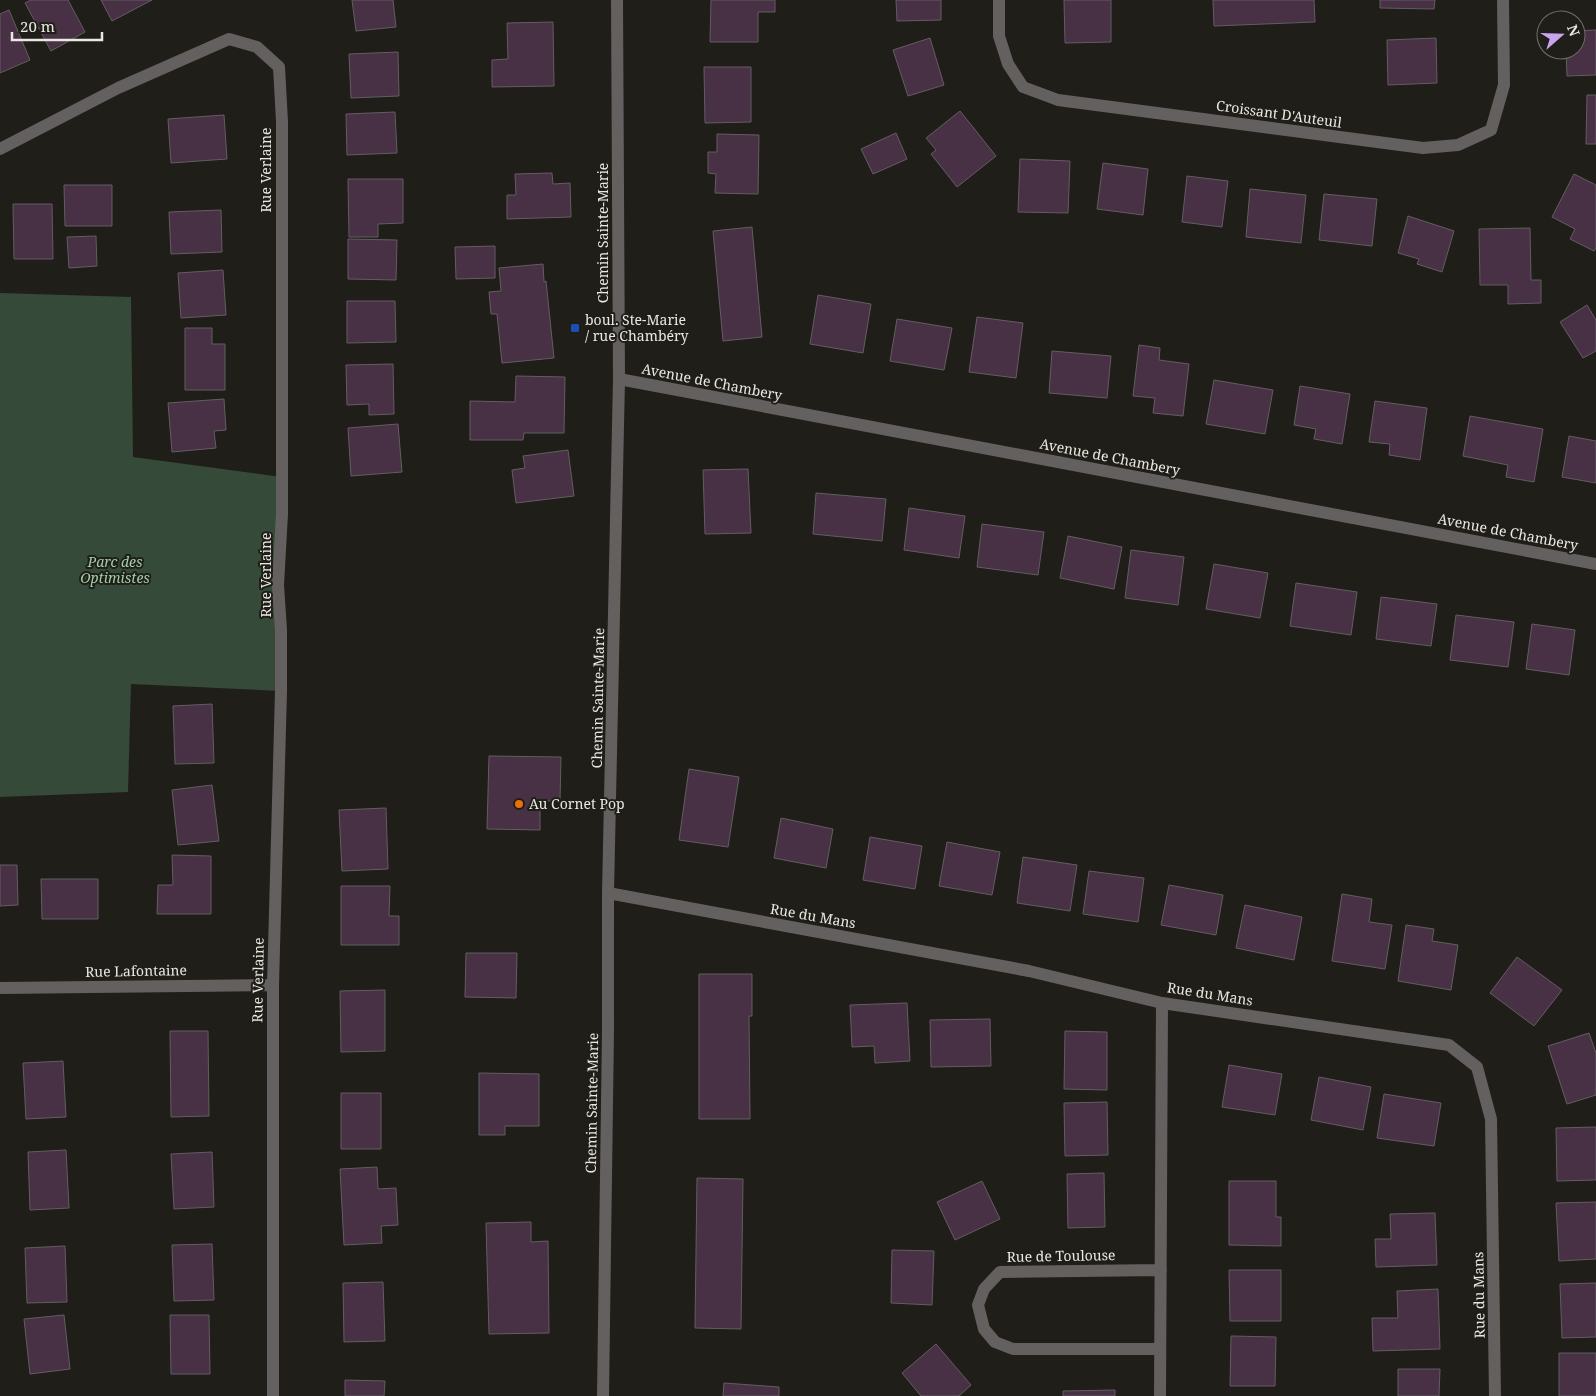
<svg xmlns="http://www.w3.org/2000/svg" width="1596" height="1396" viewBox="0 0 1596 1396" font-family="'Noto Serif',serif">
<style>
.park{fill:#354a38}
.building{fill:#483144;stroke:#635d62}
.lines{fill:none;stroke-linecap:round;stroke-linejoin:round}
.minor{stroke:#646060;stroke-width:12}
.tertiary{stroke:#646060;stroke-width:12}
.transit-dot{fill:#1a4fb4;stroke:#201e18;stroke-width:2}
.food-dot{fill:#e8710a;stroke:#201e18;stroke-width:2}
.labels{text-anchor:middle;stroke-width:4;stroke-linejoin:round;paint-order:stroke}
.street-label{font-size:14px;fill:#e9e8e3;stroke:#201e18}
.poi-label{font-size:14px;fill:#e9e8e3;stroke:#201e18;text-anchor:start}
.park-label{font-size:14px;font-style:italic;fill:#a0d1a8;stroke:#201e18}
</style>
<rect width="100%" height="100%" fill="#201e18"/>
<path class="park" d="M0 293 131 297 133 457 281 477V691L131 684 128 792 0 797Z"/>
<path class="building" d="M31 0H68L85 32 51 51 25 3Z
M101 0H152L112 21Z
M352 0H393L396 27 356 31Z
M711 0H775V12H758V42H710Z
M896 0H941V20L897 21Z
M1064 0H1111V42L1065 43Z
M1213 0H1314L1315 22 1214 26Z
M1380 0H1435L1434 9 1380 8Z
M9 10 30 60 0 73V14Z
M553 22 554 86 492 87V60L508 59 507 23Z
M1596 30V75L1567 76 1566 50H1576V31Z
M930 38 944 85 908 96 893 50Z
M1436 38 1437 83 1388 85 1387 40Z
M398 52 399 96 351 98 349 54Z
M704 67H751V122L705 123Z
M1587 95H1596V144H1586Z
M960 111 996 156 957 187 931 154 936 150 926 138Z
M395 112 397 153 347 155 346 114Z
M224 115 227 159 171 163 168 119Z
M896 133 907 159 873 174 861 149Z
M717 134 759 135 758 194 715 193 716 174 708 173V152H717Z
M1020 159 1070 161 1068 213 1018 212Z
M1103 163 1148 169 1143 215 1097 209Z
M552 173 553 184 570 183 571 217 507 219V195H516L515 174Z
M1574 174 1596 185V248L1594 251 1570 239 1575 229 1552 217Z
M1187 176 1228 181 1222 227 1182 222Z
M348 179H403V223L378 224V237H349Z
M64 185H112V226H65Z
M1250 189 1306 195 1301 243 1246 237Z
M1324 194 1377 199 1372 246 1319 240Z
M13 204H52L53 259H14Z
M221 210 222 252 171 254 169 212Z
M1408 216 1454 231 1442 272 1417 264 1419 259 1398 253Z
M752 227 762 337 723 341 713 231Z
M1530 228 1531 280H1541V303L1508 304V285H1480L1479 229Z
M96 236 97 266 69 268 67 237Z
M348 239 397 240 396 280 348 279Z
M495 246V278L456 279 455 247Z
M543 264 544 282 546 281 554 358 502 363 497 314H491L489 292 501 291 499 268Z
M223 270 226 315 181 318 178 273Z
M818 295 871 304 863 353 810 344Z
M347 301H395L396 342 347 343Z
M1587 305 1596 320V351L1583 358 1560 322Z
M977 317 1023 323 1016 378 969 372Z
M897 319 952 328 944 370 890 361Z
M185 328H212V344H225V390H185Z
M1139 345 1160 348 1159 360 1189 364 1183 416 1153 413 1155 398 1133 396Z
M1052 351 1111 356 1107 398 1049 393Z
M393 364 394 414 369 415V404L347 405 346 365Z
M516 376 565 377 564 433H524L523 440H470V401L515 402Z
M1214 380 1273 390 1265 434 1206 424Z
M1300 386 1350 394 1342 444 1314 439 1316 429 1294 425Z
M224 399 226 430 214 431 216 448 172 452 168 403Z
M1375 401 1427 408 1420 460 1389 455 1390 444 1369 442Z
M1470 416 1543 429 1534 482 1506 477 1508 465 1463 456Z
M398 424 402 472 351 476 348 428Z
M1569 436 1596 441V483L1562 477Z
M568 450 574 496 516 503 512 470 525 468 523 456Z
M748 469 751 533 705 534 703 470Z
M816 493 886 499 882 541 813 534Z
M909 508 965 516 959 558 904 550Z
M982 524 1044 532 1038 575 977 567Z
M1068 536 1122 547 1114 589 1060 578Z
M1131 550 1184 557 1178 605 1125 598Z
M1214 564 1268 573 1260 618 1206 609Z
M1296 583 1357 592 1351 635 1290 626Z
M1381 597 1437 604 1431 646 1376 639Z
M1456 615 1514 622 1508 667 1450 660Z
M1532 624 1575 630 1569 675 1526 669Z
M212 704 214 763 175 764 173 706Z
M489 756 561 757 560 801H540V830L487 829Z
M689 769 739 777 728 847 679 840Z
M212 785 219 841 178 845 172 790Z
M386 808 388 869 342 871 339 810Z
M781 818 833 829 826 868 774 858Z
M870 837 922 846 915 889 863 880Z
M947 842 1000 852 992 895 939 886Z
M172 855 211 856V914H157L158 885H173Z
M1023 857 1077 865 1070 911 1017 903Z
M0 865H17L18 905 0 906Z
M1089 871 1144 878 1138 922 1083 914Z
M41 879H98V919H42Z
M1169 885 1223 895 1216 935 1161 925Z
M341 886H390L389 916H399V945H341Z
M1342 894 1372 899 1369 922 1392 925 1385 969 1332 961Z
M1245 905 1302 917 1294 960 1236 948Z
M1406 925 1434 929 1432 941 1458 945 1451 990 1398 981Z
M466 953H517L516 998 465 997Z
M1517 957 1562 990 1534 1026 1490 993Z
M699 974H752V1016H749L750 1119H699Z
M385 990V1051L341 1052 340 991Z
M907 1003 910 1061 875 1063 874 1046 852 1047 850 1005Z
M990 1019 991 1066 931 1067 930 1020Z
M170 1031H208L209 1116 171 1117Z
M1065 1031 1107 1032V1090L1064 1089Z
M1589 1033 1596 1053V1095L1567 1104 1548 1046Z
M63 1061 66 1117 26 1119 23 1063Z
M1229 1065 1282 1074 1275 1115 1222 1107Z
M479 1073 539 1074V1126H505V1135H479Z
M1319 1077 1371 1087 1363 1130 1311 1120Z
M341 1093H381V1149H341Z
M1384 1094 1441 1103 1434 1146 1377 1138Z
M1107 1102 1108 1155 1065 1156 1064 1103Z
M1596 1127V1180L1557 1181 1556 1128Z
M66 1150 69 1208 30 1210 28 1152Z
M212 1152 214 1207 174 1209 171 1154Z
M377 1167 378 1189 396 1188 398 1225 381 1226 382 1243 344 1245 340 1169Z
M1104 1173 1105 1227 1068 1228 1067 1174Z
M697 1178 743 1179 741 1329 695 1328Z
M982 1181 1000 1219 955 1240 937 1202Z
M1229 1181H1276V1217H1281V1246L1229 1245Z
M1596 1202V1259L1559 1261 1556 1203Z
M1435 1213 1437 1265 1376 1267 1375 1239H1391L1390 1214Z
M531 1222V1242L548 1241 549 1333 489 1334 486 1223Z
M212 1244 214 1300 174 1301 172 1245Z
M65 1246 67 1302 27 1303 25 1248Z
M892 1250 934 1251 932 1305 891 1303Z
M1229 1270H1281V1321H1230Z
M383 1282 385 1341 344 1342 343 1283Z
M1596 1283V1337L1562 1338 1560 1284Z
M1438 1289 1440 1349 1373 1351 1372 1318H1398L1397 1291Z
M64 1315 70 1369 30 1374 24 1319Z
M170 1315H209L210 1374H171Z
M1231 1336 1276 1337 1275 1386H1230Z
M936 1344 971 1385 959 1396H921L902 1373Z
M1559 1353H1596V1396H1559Z
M1398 1369H1440L1439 1396H1398Z
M345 1380 385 1381 384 1396H345Z
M724 1383 779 1387V1396H723Z
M1115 1390V1396H1063V1391Z"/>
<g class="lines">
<path class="minor" d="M999 0V36L1008 64 1023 87 1058 100 1423 148 1458 145 1491 130 1504 85 1503 0
M0 149 118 88 229 39 257 47 279 67 282 122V514L278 585 281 630V691L273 985V1396
M619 379 1596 564
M608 893 1029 971 1162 1003 1449 1045 1477 1067 1491 1119 1495 1396
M0 988 273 985
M1160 1349H1013L995 1342 984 1329 978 1305 984 1289 1000 1272 1161 1270
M1160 1396 1162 1003"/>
<path class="tertiary" d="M603 1396 608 1030V893L619 379 617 0"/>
</g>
<rect class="transit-dot" x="570" y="323" width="10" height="10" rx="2.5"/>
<circle class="food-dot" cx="519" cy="804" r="5"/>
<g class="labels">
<g class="street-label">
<text transform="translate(1279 114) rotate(8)" y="5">Croissant D'Auteuil</text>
<text transform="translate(266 170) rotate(-90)" y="5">Rue Verlaine</text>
<text transform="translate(603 233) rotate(-90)" y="5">Chemin Sainte-Marie</text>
<text transform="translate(712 382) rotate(11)" y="5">Avenue de Chambery</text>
<text transform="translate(1110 457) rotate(11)" y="5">Avenue de Chambery</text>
<text transform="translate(1508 532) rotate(11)" y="5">Avenue de Chambery</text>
<text transform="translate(266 575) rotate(-90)" y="5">Rue Verlaine</text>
<text transform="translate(598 698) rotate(-89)" y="5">Chemin Sainte-Marie</text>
<text transform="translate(813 916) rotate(10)" y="5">Rue du Mans</text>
<text transform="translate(136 971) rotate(-1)" y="5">Rue Lafontaine</text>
<text transform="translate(258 980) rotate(-89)" y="5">Rue Verlaine</text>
<text transform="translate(1210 994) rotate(9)" y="5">Rue du Mans</text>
<text transform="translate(592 1103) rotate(-89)" y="5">Chemin Sainte-Marie</text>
<text transform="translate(1061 1256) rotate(-1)" y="5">Rue de Toulouse</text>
<text transform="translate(1479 1295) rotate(-91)" y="5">Rue du Mans</text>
</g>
<g class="poi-label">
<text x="585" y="325">boul. Ste-Marie<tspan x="585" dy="16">/ rue Chambéry</tspan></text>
<text x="529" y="809">Au Cornet Pop</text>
</g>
<g class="park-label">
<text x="115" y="567">Parc des<tspan x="115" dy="16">Optimistes</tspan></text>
</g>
</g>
<g transform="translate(1561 35) rotate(70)"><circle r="24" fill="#201e18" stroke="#706f69"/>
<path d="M0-4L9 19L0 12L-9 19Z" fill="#c9a5ee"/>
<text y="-8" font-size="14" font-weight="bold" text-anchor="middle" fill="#e9e8e3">N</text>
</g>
<path d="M12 32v8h90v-8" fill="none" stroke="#e9e8e3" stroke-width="2.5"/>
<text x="20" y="32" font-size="15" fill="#e9e8e3" stroke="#201e18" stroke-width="4" paint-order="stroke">20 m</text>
</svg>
